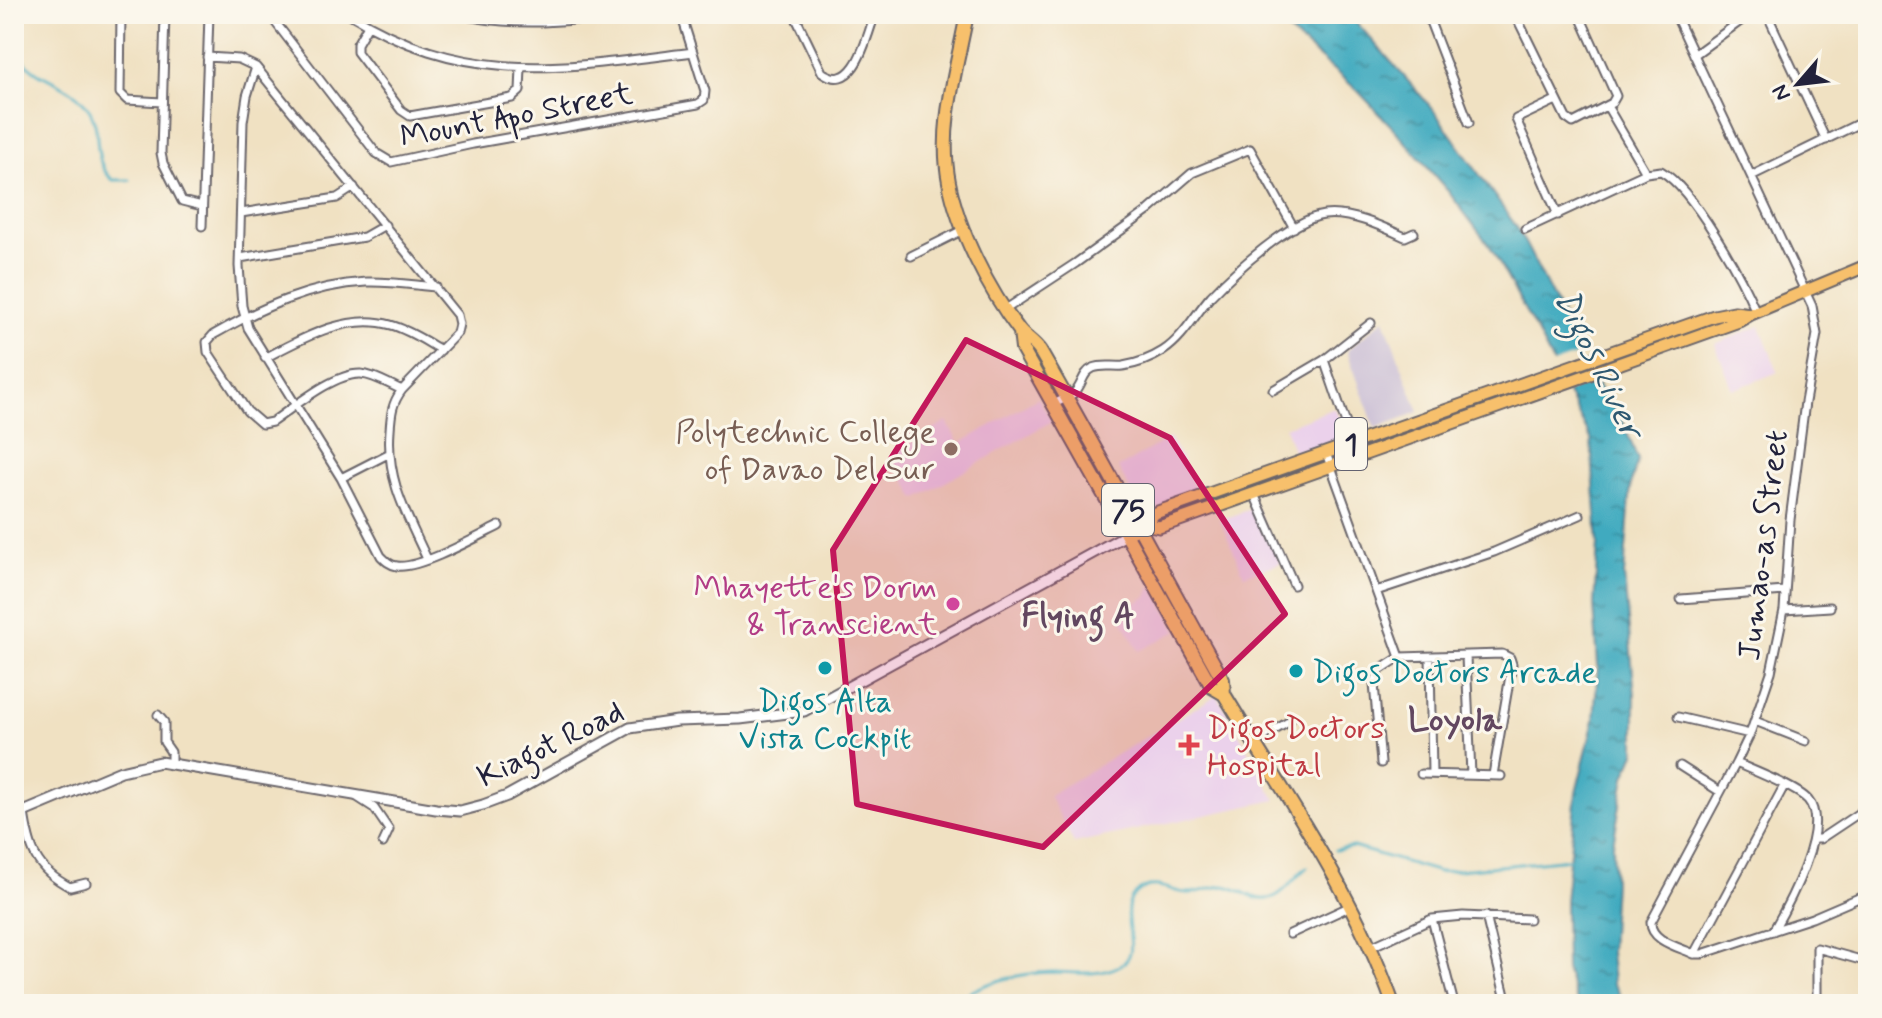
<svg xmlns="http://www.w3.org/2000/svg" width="1882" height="1018" viewBox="0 0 1882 1018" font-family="Mynerve,sans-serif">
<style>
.built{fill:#ebd1eb}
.industrial{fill:#cbbfd5}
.water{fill:url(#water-ripples);stroke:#30667d;stroke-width:2}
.pier{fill:#f0e1c2}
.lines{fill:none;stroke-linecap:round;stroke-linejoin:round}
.stream{stroke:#3faabf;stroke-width:3}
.minor-casing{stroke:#6a656a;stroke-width:11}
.tertiary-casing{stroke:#6a656a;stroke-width:13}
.primary-casing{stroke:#6a656a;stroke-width:15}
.trunk-casing{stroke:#6a656a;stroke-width:16}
.minor{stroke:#fff;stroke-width:7}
.tertiary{stroke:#fff;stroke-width:9}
.primary{stroke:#f7c06c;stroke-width:11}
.trunk{stroke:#f7c06c;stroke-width:12}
.marked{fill:#c2185b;fill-opacity:0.2;stroke:#c2185b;stroke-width:6;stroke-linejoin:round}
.education-dot{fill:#8d6e63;stroke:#fbf7ec;stroke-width:3}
.hotel-dot{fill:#d1479c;stroke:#fbf7ec;stroke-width:3}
.culture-dot{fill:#0f9aa8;stroke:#fbf7ec;stroke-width:3}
.health-dot{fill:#e0444e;stroke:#fbf7ec;stroke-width:3}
.labels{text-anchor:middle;stroke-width:6;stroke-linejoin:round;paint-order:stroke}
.shield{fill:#fbf7ec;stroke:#636270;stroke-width:2}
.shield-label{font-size:30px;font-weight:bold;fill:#22223b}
.street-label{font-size:32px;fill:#22223b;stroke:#fbf7ec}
.education-label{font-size:32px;fill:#785e54;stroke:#fbf7ec;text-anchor:end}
.hotel-label{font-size:32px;fill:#b23c85;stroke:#fbf7ec;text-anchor:end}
.culture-label{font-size:32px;fill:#0d838f;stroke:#fbf7ec;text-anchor:start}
.health-label{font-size:32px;fill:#be3a42;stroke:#fbf7ec;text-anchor:start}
.water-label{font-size:34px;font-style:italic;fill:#2e5870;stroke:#fbf7ec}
.neighbourhood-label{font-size:34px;font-weight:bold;fill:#624760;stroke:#fbf7ec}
</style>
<defs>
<pattern id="water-ripples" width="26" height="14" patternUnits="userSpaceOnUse" patternTransform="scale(2)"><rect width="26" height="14" fill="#3faabf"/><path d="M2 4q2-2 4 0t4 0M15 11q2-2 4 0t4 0" fill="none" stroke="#348a9c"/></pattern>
</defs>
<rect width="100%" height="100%" fill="#fbf7ec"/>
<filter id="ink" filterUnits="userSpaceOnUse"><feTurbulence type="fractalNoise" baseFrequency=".0125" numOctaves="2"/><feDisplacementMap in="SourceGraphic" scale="16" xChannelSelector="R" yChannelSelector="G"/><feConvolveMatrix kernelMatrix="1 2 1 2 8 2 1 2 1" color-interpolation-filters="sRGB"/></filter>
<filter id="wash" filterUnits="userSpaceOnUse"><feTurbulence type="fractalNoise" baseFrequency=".006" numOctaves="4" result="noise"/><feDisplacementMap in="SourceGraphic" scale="32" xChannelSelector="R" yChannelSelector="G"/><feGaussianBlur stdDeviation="1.8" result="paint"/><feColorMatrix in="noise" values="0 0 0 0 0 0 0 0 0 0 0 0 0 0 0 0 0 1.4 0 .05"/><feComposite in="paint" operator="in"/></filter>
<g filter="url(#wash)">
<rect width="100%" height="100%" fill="#f0e1c2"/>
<path class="built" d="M1760 326 1778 372 1733 390 1715 344Z
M1038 398 1052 421 916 499 891 455 947 422 959 444Z
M1335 408 1346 437 1295 456 1285 427Z
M1169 438 1182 459 1197 494 1143 514 1118 468Z
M1256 507 1281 563 1244 575 1220 520Z
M1152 585 1177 631 1139 651 1118 612 1147 597Z
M1217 695 1276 800 1074 843 1049 795Z"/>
<path class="industrial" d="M1384 319 1419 412 1375 428 1347 351Z"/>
<path class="water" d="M1277 14H1349L1432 108 1518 229 1599 388 1623 422 1638 460 1631 483 1624 576 1635 695V753L1625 777 1613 844 1614 882 1610 952 1613 983 1625 1004H1578L1566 970 1565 901 1576 793 1594 720 1598 666 1594 605 1598 544 1591 439 1538 334 1491 248 1447 190 1396 131 1357 90 1286 29Z"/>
<path class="pier" d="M1586 352 1600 380 1564 393 1550 365Z"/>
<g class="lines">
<path class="stream" d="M22 14C5 89 62 66 90 111 103 133 90 161 113 180H130
M1335 850 1353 847 1439 872 1570 859
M954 1004C977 982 1021 973 1052 972 1074 972 1098 977 1119 966 1150 951 1105 904 1146 887 1159 882 1174 893 1188 893 1200 894 1211 886 1224 886 1233 887 1244 893 1253 897 1278 907 1290 881 1307 867"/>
</g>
</g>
<g filter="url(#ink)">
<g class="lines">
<g class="minor-casing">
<path id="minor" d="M121 14 120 93 127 100 162 102
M165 14 161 153 163 163 182 201 202 206
M269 14 376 153 391 162 473 144 698 104 704 100 705 91 681 14
M350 14C467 87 564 68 693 52
M456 14C516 28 573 21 633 14
M794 14 822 72C855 96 867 35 875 14
M1427 14 1469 123
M1515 14 1566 118 1573 123 1612 103 1616 96 1579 14
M1675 14 1812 306 1817 334 1805 402 1790 520 1784 610 1771 672 1750 734 1736 763 1651 922C1650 941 1679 947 1694 954H1702L1812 918 1868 894
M1767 14 1826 140
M1866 14 1868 19
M368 25 357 44V52L401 110 410 116 512 98 520 91 521 68
M1694 55 1750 14
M207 57 239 59 256 67 457 315 459 324 457 333 402 390C392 403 391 414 390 430 386 481 407 515 427 559
M256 67 247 96 243 122 239 266 242 306 248 328 341 478 381 556C386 561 390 565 397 566 420 569 477 537 499 526
M1556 100 1516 119 1558 215
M1607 106 1646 173
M1751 176 1868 119
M241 213 337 198 354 187
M202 226 209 14
M1525 229 1646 173 1661 171C1694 190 1741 276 1756 312
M911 256 963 230
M240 258 364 237 385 225
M1006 309 1076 263 1148 211 1192 173 1250 149 1294 228
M265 358C301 339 348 312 391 325 409 330 425 341 441 350
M1324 360 1353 444
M402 390C390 385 375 375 361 374 334 373 294 407 272 422L262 424 247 411 208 352 207 342 213 335C260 308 311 285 366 282 389 281 413 285 436 287
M1273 390 1324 360 1371 323
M1054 404C1061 400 1070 397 1075 392 1083 384 1082 373 1093 368 1103 364 1113 367 1123 366 1136 364 1152 358 1163 351 1184 337 1195 314 1211 296 1233 273 1292 219 1324 215 1351 212 1381 226 1405 237L1414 233
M1326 453 1400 657
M341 478 388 454
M1254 494 1294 585
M1376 591 1494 552 1580 515
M1681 599 1785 591
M1784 610 1830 607
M1466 656 1471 775
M1430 657 1432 774
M158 715 164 722V742L171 752V763
M1678 717 1750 734
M1755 721 1806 741
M1253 743 1290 721
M1381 763 1374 684 1380 670 1400 657 1502 654 1510 658 1512 664 1493 775
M1736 763C1752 770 1798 788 1808 800 1831 827 1788 905 1773 931
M1680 766 1719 791
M1421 774 1501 776
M357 797 374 808 389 830 383 843
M24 812C29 848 35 869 70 887L86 883
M1815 839H1820L1868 807
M1486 916 1507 1004
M1432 919 1454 1004
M1290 934 1351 906
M1371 947 1432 919 1463 916 1529 919
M1694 954 1784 786
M1817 1004V948L1868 962"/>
</g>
<g class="tertiary-casing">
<path id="tertiary" d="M14 816 121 771 160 762 436 809 460 811 483 805 507 796 630 728 677 721 740 719 804 711 1126 535"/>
</g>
<g class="primary-casing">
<path id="primary" d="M1145 524 1159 527 1177 521 1739 321 1751 314 1868 265
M1126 535 1145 524 1155 513 1714 316 1734 312 1751 314"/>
</g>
<g class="trunk-casing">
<path id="trunk" d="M967 14C957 68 938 127 949 182 958 230 989 291 1019 330 1025 338 1034 342 1040 351 1103 460 1162 571 1223 680L1224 694C1285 795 1354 893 1393 1004
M1020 332 1022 349 1212 687 1224 694"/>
</g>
<use href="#minor" class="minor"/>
<use href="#tertiary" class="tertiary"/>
<use href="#primary" class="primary"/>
<use href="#trunk" class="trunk"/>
</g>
</g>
<path class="marked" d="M966 340 1170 438 1285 614 1043 847 857 804 833 550Z"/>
<circle class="education-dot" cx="951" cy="449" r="8"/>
<circle class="hotel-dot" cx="953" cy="604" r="8"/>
<g class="culture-dot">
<circle cx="825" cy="668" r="8"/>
<circle cx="1296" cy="671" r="8"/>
</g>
<path class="health-dot" d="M1185 733h8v8h8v8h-8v8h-8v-8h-8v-8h8z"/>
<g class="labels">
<g class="shield">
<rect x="1335" y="418" width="32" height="52" rx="6"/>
<rect x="1102" y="484" width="52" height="52" rx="6"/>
</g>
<g class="shield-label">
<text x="1351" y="454">1</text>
<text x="1128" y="520">75</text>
</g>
<g class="street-label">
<text transform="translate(516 114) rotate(-11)" y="11">Mount Apo Street</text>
<text transform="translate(1762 545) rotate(-83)" y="11">Jumao-as Street</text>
<text transform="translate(550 743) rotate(-26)" y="11">Kiagot Road</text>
</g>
<g class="education-label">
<text x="935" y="442">Polytechnic College<tspan x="935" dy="37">of Davao Del Sur</tspan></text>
</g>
<g class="hotel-label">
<text x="937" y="597">Mhayette's Dorm<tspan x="937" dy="37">&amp; Transcient</tspan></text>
</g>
<g class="culture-label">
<text x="1312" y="682">Digos Doctors Arcade</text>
<text x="825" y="711" text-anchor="middle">Digos Alta<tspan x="825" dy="37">Vista Cockpit</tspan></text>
</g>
<g class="health-label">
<text x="1207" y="738">Digos Doctors<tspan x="1207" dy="37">Hospital</tspan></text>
</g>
<g class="water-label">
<text transform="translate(1600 363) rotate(64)" y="12">Digos River</text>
</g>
<g class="neighbourhood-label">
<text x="1078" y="626">Flying A</text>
<text x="1455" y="730">Loyola</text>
</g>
</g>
<rect width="1882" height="1018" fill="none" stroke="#fbf7ec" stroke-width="48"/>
<g transform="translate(1798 84) rotate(242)" stroke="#fbf7ec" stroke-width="6" paint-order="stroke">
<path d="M0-6L14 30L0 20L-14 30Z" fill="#22223b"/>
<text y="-12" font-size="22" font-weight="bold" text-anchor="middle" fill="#22223b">N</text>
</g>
</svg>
